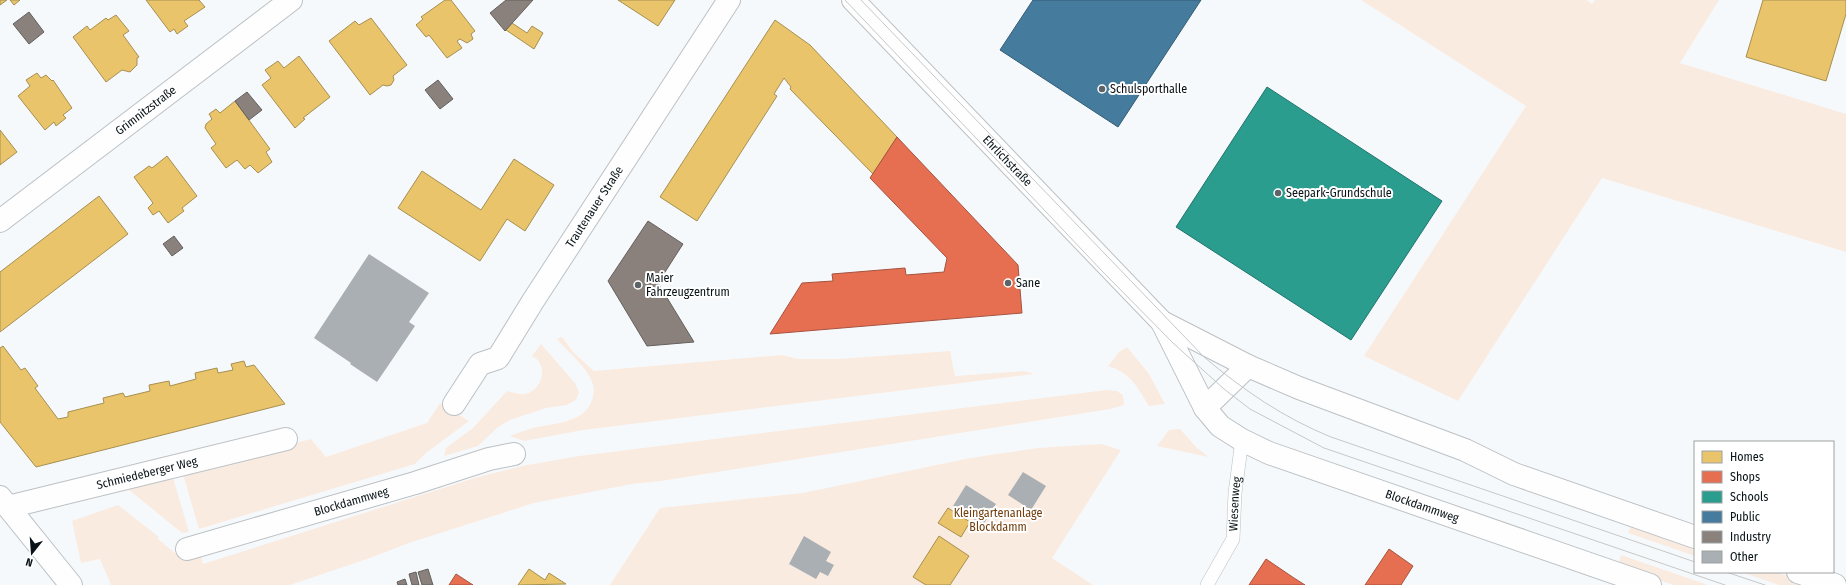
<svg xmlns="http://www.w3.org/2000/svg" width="1846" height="585" viewBox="0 0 1846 585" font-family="'Fira Sans Condensed',sans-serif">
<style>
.green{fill:#faebe1}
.homes{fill:#e9c46a;stroke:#a68f51}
.shops{fill:#e76f51;stroke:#a45340}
.schools{fill:#2a9d8f;stroke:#20746b}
.public{fill:#457b9d;stroke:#335c75}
.industry{fill:#8a817c;stroke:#63605e}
.building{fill:#a9afb2}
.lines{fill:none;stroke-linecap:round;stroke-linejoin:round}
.service-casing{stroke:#bbc1c5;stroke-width:14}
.minor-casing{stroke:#bbc1c5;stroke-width:24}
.tertiary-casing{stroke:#bbc1c5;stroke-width:24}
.service{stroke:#fefefe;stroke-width:13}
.minor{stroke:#fefefe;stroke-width:22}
.tertiary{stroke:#fefefe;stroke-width:22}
.tram{stroke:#c6c7c7;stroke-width:1}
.poi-dot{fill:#5c6467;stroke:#fff;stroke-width:1.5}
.labels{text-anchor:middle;stroke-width:4;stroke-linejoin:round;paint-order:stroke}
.poi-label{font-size:12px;fill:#091317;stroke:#fff;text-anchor:start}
.street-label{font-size:12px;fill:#091317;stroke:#fff}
.park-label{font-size:12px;fill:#723d0b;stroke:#fff}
</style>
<rect width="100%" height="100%" fill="#f6f9fb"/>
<path class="green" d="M1361 0H1587L1592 4 1595 0H1719L1680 63 1846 114V252L1602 178 1458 401 1364 356 1526 106Z
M562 337 574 353 594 371 782 355 798 359H839L950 351 955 376 1024 371 1034 374 583 430 524 441 510 436C517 433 525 430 533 428 555 423 588 423 593 396 594 391 594 387 592 382 586 366 568 352 557 339Z
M541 344 575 383 579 392 576 400 567 405 546 408 510 420 498 427 478 446 444 456 446 448 473 428 507 391C512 392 519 395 525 394 543 390 549 364 532 356Z
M1127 347 1149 374 1165 404 1149 406C1137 387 1131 373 1108 366L1119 352Z
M1106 390 1117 391 1123 395 1124 405 1110 409 661 481 632 484 534 503 409 543 367 559 290 585H111L100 559 81 563 72 521 118 505 159 537 158 539 181 558 186 553 199 550 203 564 478 477 522 466 579 456Z
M440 403 469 421 426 453 415 464 199 529 182 471 311 439 326 457 427 423Z
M1180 429 1197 448 1209 457 1157 446 1169 430Z
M1101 444 1121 450 1052 558 1093 585H610L660 508 803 493 970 458 1038 448Z
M172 474 189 532 182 533 123 485Z
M1632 523 1695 544V556L1628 533Z
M1621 555 1708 585H1674L1618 566Z
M1741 572H1776L1814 585H1779Z"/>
<path class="homes" d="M0 0H7L0 5Z
M10 0H20L14 5Z
M146 0H199L205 7 184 21 188 26 177 34 174 29 170 32Z
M445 0H451L475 31 471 34 473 39 467 43 460 39 457 41 462 48 447 58 429 35 426 37 416 25 423 19 421 17Z
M618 0H675L658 26Z
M1763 0H1846V14L1826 81 1746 57Z
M116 15 129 31 123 35 139 57 137 58V65L130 72 122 70 106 82 73 37 87 26 90 30 106 18 108 20Z
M371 18 407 65 393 76 394 80 391 85 387 86 383 85 370 95 329 41 355 21 359 25Z
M775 20 810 45 897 137 873 174 790 89 791 87 784 78 774 94 777 96 697 221 660 197Z
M512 23 527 33 532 26 543 33 534 49 506 30Z
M299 56 330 97 303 118 305 119 295 128 262 85 271 78 265 70 278 61 284 68Z
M37 73 41 78 46 75 52 81 53 80 72 108 63 115 66 118 56 126 54 122 45 130 18 96 30 86 26 80Z
M235 101 270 149 266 152 272 162 258 173 250 165 245 169 237 160 226 168 211 148 216 144 205 128 206 124 212 119 209 114 216 109 220 113Z
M0 130 17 152 0 165Z
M167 156 197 196 182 208 184 211 168 223 159 211 153 215 148 208 153 203 134 177 149 166 152 168Z
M514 159 554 185 525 231 507 219 480 261 398 208 422 171 481 210Z
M99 196 128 234 0 332V272Z
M3 346 21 370 25 368 38 386 35 388 58 419 68 417V412L104 403 103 398 123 393 125 397 150 391 149 385 169 381 170 386 196 379 195 373 217 368 218 373 233 370 231 364 244 361 246 367 254 365 285 404 36 467 0 422V348Z
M948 508 970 522 961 537 938 523Z
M939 536 969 556 950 585H926L913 577Z
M529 569 545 580 549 573 566 584 518 585Z"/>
<path class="shops" d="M897 137 1018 265 1022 313 770 334 802 283 833 281 832 274 905 268 906 275 944 272 947 258 870 178Z
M1389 549 1413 566 1401 585H1365Z
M1266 559 1294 578 1305 585H1249Z
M456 574 473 585H449Z"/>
<path class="schools" d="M1267 87 1442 201 1351 340 1176 227Z"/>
<path class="public" d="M1033 0H1201L1118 127 1000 50Z"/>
<path class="industry" d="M506 0H533L505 31 490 13Z
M29 12 44 32 29 44 13 24Z
M438 80 453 99 440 109 425 90Z
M247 92 262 110 249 120 235 101Z
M648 221 683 244 658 283 694 342 647 346 608 281Z
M174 236 183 248 172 256 163 244Z
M428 569 433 585H422L418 572Z
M416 572 419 585H412L409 574Z
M405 579 407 585H398L397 582Z"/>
<path class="building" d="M369 254 429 293 409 322 415 326 377 382 350 364 351 363 314 338Z
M1023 472 1046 486 1031 510 1008 495Z
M966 485 996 504 983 525 953 506Z
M804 536 831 552 826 561 834 565 828 576 820 572 816 579 789 564Z"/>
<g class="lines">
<g class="service-casing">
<g id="service">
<path id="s1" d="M1207 585 1233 539 1235 493 1242 440"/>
</g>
</g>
<g class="minor-casing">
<g id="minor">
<path id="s2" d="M0 221 291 0"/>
<path id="s3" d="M454 404 480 364 498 358 533 301 729 0"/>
<path d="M1205 408 1248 366"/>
<path d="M0 497 71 585"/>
<path id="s4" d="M8 507 286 439"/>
<path id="s5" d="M187 549 415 483 489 459 514 454"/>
</g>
</g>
<g class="tertiary-casing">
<g id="tertiary">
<path id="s6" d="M853 0 1162 322 1205 408 1220 426 1242 440 1269 453 1650 585"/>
<path d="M1162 322 1248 366 1299 388 1465 450 1514 474 1695 537"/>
<path d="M1798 572 1835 585"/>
</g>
</g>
<use href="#service" class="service"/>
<use href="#minor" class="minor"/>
<use href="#tertiary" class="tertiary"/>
<path class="tram" d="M845 0 1103 272 1173 343 1224 389 1250 409 1324 448 1725 585
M861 0 1204 357C1243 390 1284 418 1331 437L1695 562
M1726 572 1765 585"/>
</g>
<g class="poi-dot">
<circle cx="1102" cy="89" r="4"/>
<circle cx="1278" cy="193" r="4"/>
<circle cx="1008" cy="283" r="4"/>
<circle cx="638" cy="285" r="4"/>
</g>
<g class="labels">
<g class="poi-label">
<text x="1110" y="93">Schulsporthalle</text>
<text x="1286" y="197">Seepark-Grundschule</text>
<text x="646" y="282">Maier<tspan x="646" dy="14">Fahrzeugzentrum</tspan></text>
<text x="1016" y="287">Sane</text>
</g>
<g class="street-label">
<text dy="4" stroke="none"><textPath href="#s2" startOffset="183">Grimnitzstraße</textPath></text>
<text dy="4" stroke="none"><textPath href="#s6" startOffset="223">Ehrlichstraße</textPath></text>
<text dy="4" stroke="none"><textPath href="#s3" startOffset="246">Trautenauer Straße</textPath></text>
<text dy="4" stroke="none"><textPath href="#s4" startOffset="143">Schmiedeberger Weg</textPath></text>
<text dy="4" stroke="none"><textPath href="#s5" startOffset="171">Blockdammweg</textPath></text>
<text dy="4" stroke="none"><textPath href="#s1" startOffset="88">Wiesenweg</textPath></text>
<text dy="4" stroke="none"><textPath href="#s6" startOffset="784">Blockdammweg</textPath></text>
</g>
<g class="park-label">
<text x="998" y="517">Kleingartenanlage<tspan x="998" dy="14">Blockdamm</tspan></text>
</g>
</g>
<rect x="1694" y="441" width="140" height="132" fill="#ffffff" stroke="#9da1a2"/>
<rect x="1702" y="451" width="20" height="12" fill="#e9c46a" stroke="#9da1a2"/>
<text x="1730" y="461" font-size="12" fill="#091317">Homes</text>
<rect x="1702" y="471" width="20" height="12" fill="#e76f51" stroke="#9da1a2"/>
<text x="1730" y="481" font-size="12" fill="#091317">Shops</text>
<rect x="1702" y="491" width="20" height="12" fill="#2a9d8f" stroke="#9da1a2"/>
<text x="1730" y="501" font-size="12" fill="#091317">Schools</text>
<rect x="1702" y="511" width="20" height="12" fill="#457b9d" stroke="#9da1a2"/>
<text x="1730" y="521" font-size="12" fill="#091317">Public</text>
<rect x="1702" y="531" width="20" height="12" fill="#8a817c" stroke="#9da1a2"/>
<text x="1730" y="541" font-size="12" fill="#091317">Industry</text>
<rect x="1702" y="551" width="20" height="12" fill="#a9afb2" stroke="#9da1a2"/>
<text x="1730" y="561" font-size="12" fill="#091317">Other</text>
<g transform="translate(32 553) rotate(197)" stroke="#ffffff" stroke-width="3" paint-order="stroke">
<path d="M0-3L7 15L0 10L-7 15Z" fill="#091317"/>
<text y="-6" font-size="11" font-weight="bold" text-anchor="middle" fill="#091317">N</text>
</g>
</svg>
